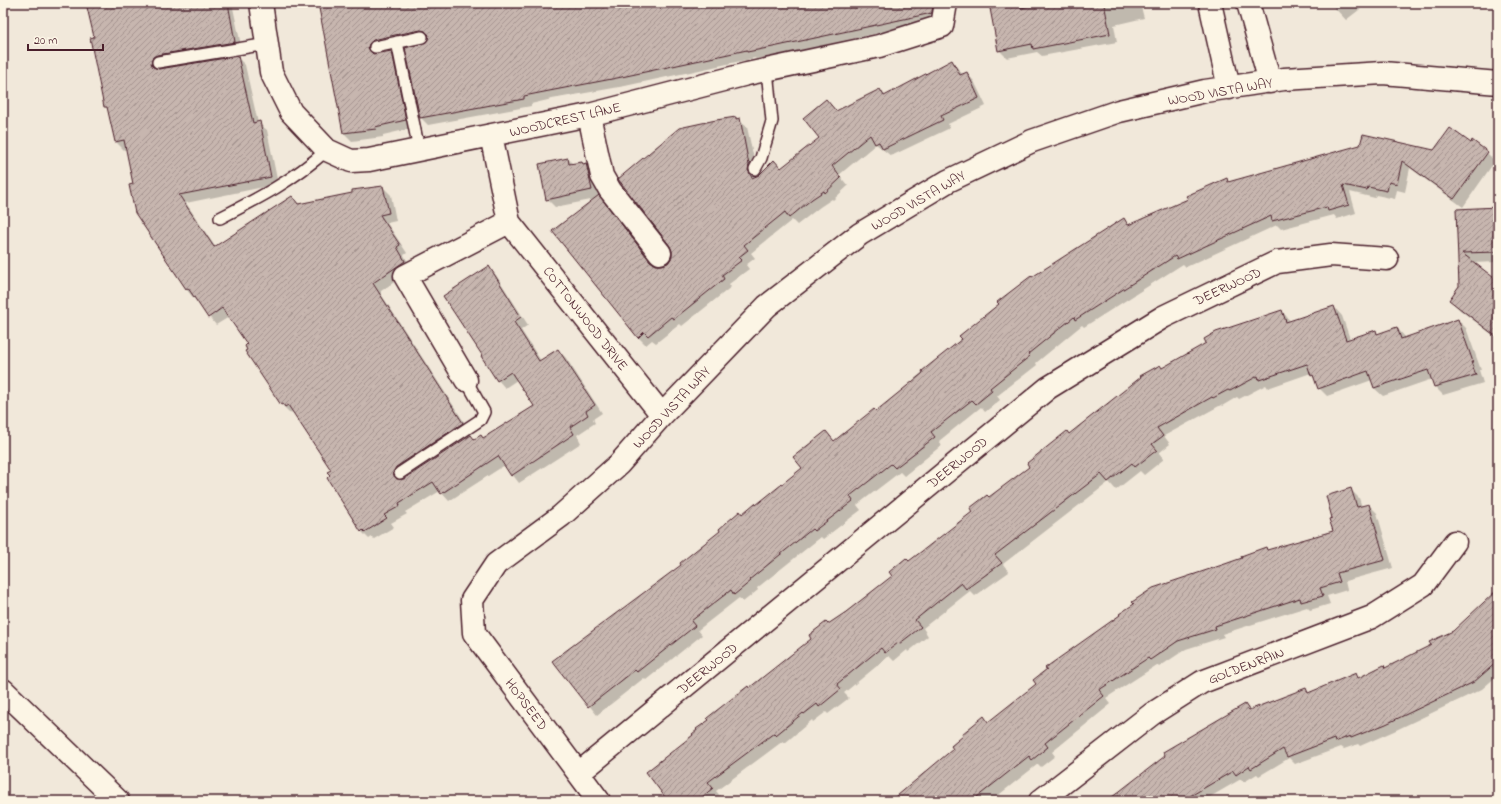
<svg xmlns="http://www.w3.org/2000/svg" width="1501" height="804" viewBox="0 0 1501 804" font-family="'Indie Flower',sans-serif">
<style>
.shadow{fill:#0003}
.building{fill:url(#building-hatch);stroke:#4a1f2b}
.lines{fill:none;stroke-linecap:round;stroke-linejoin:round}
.service-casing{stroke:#4a1f2b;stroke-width:14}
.minor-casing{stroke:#4a1f2b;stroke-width:25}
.motorway-casing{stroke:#4a1f2b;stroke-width:25}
.service{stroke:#fcf5e5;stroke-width:11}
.minor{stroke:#fcf5e5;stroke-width:22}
.motorway{stroke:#fcf5e5;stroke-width:22}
.labels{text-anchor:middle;stroke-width:3;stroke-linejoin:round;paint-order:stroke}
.street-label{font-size:14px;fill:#4a1f2b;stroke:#fcf5e5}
</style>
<defs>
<pattern id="building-hatch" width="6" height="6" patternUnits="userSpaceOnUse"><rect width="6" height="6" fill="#c7b6af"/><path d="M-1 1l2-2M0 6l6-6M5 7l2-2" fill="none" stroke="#a4938f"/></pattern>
</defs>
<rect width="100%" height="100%" fill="#f1e8da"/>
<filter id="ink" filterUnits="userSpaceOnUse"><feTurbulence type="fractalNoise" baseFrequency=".025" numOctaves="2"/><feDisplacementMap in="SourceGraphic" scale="8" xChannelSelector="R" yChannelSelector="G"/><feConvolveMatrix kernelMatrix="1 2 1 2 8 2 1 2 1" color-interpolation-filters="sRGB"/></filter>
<g filter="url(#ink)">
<path class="shadow" d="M88 3H232L242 50 161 65 159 70 237 57 245 65 258 123 267 130 278 184 186 203 216 248 292 197 300 205 383 187 391 195 396 221 387 223 407 253 404 255 412 270 381 291V294L470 431 404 475 401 481 474 440 483 439 535 406 517 380 505 388 498 380 489 268 496 275 528 325 521 330 541 361 558 350 566 358 602 413 593 419 595 423 577 435 581 443 519 483 505 465 449 501 440 491 405 512 407 514 391 523 394 527 374 539 372 537 369 539 361 531 331 476 332 470 295 413 289 412 281 404 249 350 248 345 229 317 216 325 186 289 134 185 127 149 124 150 116 142 109 110 105 107Z
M319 3H930L934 21 782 54 756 59 755 58 625 86 552 99 531 104V106L428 125 420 117 429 38 404 43 381 48 376 54 391 52 399 60 413 128 383 135V137L352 141 344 133Z
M990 3H1140L1144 18 1114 25 1117 42 1042 56 1037 52 1007 58 999 50Z
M1330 3H1368L1346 20Z
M952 61 963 75 966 73 974 81 986 106 948 124 950 128 891 156 876 144 839 175 848 186 833 200 832 199 820 207 797 225 792 220 751 253 755 258 746 265 749 269 729 284 731 287 682 326 680 324 656 343 652 340 646 345 638 337 596 199 555 207 547 199 568 159 574 165 586 164 594 172 599 197 654 264 662 266 669 263 673 258 736 118 747 127 757 173 756 177 781 168 820 138 826 100 837 111 880 90 886 96Z
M1471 144 1487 153 1495 161 1463 207 1410 168 1405 192 1397 190 1395 199 1376 195 1375 198 1350 192 1356 213 1337 219 1334 215 1281 229 1277 225 1186 267 1183 264 1084 327 1082 325 1036 363 1037 365 997 396 1000 400 985 412 981 407 939 441 942 445 904 476 900 472 857 505 861 510 823 539 821 537 757 588 758 590 743 602 739 598 698 630 702 635 646 680 644 678 597 715 553 661 683 565 742 515 804 469 826 432 835 442 876 412 1032 278 1124 220 1130 226 1189 200 1226 179 1229 182 1434 151Z
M1498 209V262L1472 263 1498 284V339L1460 310 1450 300 1460 287 1457 210Z
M1334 307 1342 316 1350 339 1375 331 1379 334 1397 328 1406 338 1458 320 1466 328 1481 370H1479L1483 383 1443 395 1435 387 1432 379 1383 396 1374 388 1372 380 1327 396 1319 388 1311 373 1268 388 1266 385 1239 399 1237 397 1222 406 1221 405 1164 436 1170 444 1159 453 1164 459 1144 475 1140 471 1116 490 1109 482 1003 564 1009 572 975 596 970 591 923 628 928 636 908 652 907 650 894 661 889 656 844 693 849 698 828 714 826 712 813 722 812 720 785 743 783 741 716 791 721 797 716 801H670L694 735 828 625 894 576 1069 435 1162 369 1282 311 1291 322Z
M1351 490 1359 498 1362 507 1369 505 1377 513 1393 568 1345 581 1347 590 1327 596 1330 604 1310 610 1307 607 1222 634 1224 637 1186 649 1159 667 1157 665 1106 698 1111 704 1052 752 1055 756 1041 767 1038 764 991 801H893L989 723 1226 565 1266 548 1268 551 1334 531 1333 518Z
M1498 590V675L1482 689 1394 731 1360 746 1358 744 1344 749 1341 747 1295 764 1289 758 1259 776 1257 774 1244 782 1241 779 1203 801H1109L1245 705 1251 710 1305 689 1310 693 1356 675 1359 678 1384 666 1386 669 1432 645 1454 631Z"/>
<path class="building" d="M86 3H228L235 42 157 55 153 57 151 63 153 67 159 69 238 56 253 123 260 121 271 177 179 195 214 247 292 196 298 204 352 193V190L383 186 389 213 380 215 400 245 397 247 405 261 373 283 374 285 463 423 396 467 393 473 397 479H404L471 435 474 439 481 435 483 438 534 406 511 372 497 381 481 356 482 355 443 296 489 266 521 317 514 322 539 361 558 349 595 405 586 411 588 415 570 427 574 434 511 476 498 456 441 494 433 482 399 503 400 506 384 515 387 518 365 532 363 530 361 532 327 478 330 475 327 472 331 470 288 405 285 407 283 404 281 405 245 351 247 350 245 346 247 344 222 308 208 318 188 288 186 289 135 213 129 185 133 184 124 140 115 142 107 107H104L90 38 94 37Z
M318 3H933L932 13 773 47 747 52V50L617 78 544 92 524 96V99L420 118 405 48 426 42 429 35 425 31 421 30 395 35 373 40 369 44 368 48 373 54 392 51 406 120 375 127 376 129 343 133Z
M989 3H1020L1021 8 1045 3H1104L1110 34 1033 49 1032 44 998 51Z
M952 60 960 75 967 72 979 98 941 116 943 120 883 149 879 142 875 144 870 135 832 166 841 178 825 193 824 191 812 199 789 218 785 212 744 245 748 250 739 257 742 260 722 275 724 279 674 319 671 317 648 336 644 332 638 338 552 231 599 195 650 261 656 265H662L668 263 672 257V251L670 246 618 179 679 128 716 120 736 117V119L740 118 749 165 748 170 752 178 759 175 774 160 781 168 819 138 803 118 826 99 836 111 880 89 884 96Z
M1450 128 1471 143 1472 140 1488 152 1454 199 1402 161 1397 184 1389 182 1387 191 1368 187 1367 190 1343 185 1349 205 1328 211 1327 207 1272 221 1271 216 1177 259 1175 256 1075 320 1074 317 1028 354 1030 356 990 388 992 391 976 404 972 400 931 432 935 437 895 468 891 464 850 496 853 501 814 531 812 529 749 580 751 581 734 595 731 590 691 621 695 626 637 672 635 670 588 707 552 661 681 565 680 563 720 531 719 529 740 511 742 514 755 503 756 505 802 468 793 457 826 431 834 441 874 409 876 411 923 373 922 371 962 339 959 336 999 304 997 302 1031 276 1032 277 1124 218 1128 225 1188 199 1186 196 1227 178 1228 182 1360 145 1363 134 1434 150Z
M568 158 569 164 582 162 583 164 586 163 592 190 546 200 539 164Z
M1498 207V252L1462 253 1498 281V338L1449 300 1459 286 1456 209Z
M1334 306 1346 340 1376 330 1377 334 1397 327 1401 339 1458 319 1473 362H1471L1476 375 1434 387 1428 370 1374 388 1368 371 1318 389 1313 375 1311 376 1307 364 1259 380 1258 376 1230 391 1228 390 1213 398 1212 397 1157 428 1163 436 1152 444 1157 450 1135 467 1132 463 1108 482 1101 474 995 555 1002 563 966 589 961 583 915 620 921 627 899 644 898 643 885 653 881 648 837 684 841 689 819 707 817 704 804 714 803 713 776 735 774 733 708 782 713 788 697 801H668L646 772 693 735 692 734 697 730 696 729 709 720 707 718 748 686 749 688 811 639 809 635 826 622 828 624 846 612 892 576 889 572 906 558 909 561 926 548 972 512 970 508 987 495 989 497 1029 467 1027 463 1067 431 1069 434 1141 377 1140 376 1160 365 1162 368 1206 343 1204 339 1216 332 1282 310 1286 322Z
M1351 488 1357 507 1369 504 1385 560 1337 573 1340 582 1320 588 1323 596 1301 602 1300 598 1215 626 1216 629 1178 641 1150 660 1148 658 1099 690 1104 696 1045 743 1048 747 1032 760 1029 756 972 801H891L953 749 951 746 963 736 962 734 984 716 988 722 1036 684 1033 680 1047 669 1045 668 1120 615 1119 614 1134 604 1132 602 1153 588 1225 564 1242 558 1241 556 1266 547 1267 550 1333 531 1329 519 1332 518 1326 496Z
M1498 589V661L1474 682 1386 724 1351 738 1350 736 1335 742 1334 739 1287 757 1283 749 1251 769 1249 766 1236 775 1233 771 1182 801H1107L1165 756 1163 752 1245 704 1249 710 1306 688 1308 693 1356 673 1358 678 1384 665 1385 668 1431 645 1429 642 1453 631Z"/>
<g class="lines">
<g class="service-casing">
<path id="service" d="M397 42 419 150
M375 47 422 37
M158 62 267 44
M755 169 761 158 772 121 767 70
M220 218C261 197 292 181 327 150
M400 473 480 420 484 412 466 380"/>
</g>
<g class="minor-casing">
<path id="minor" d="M261 3 271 72 291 112 327 150 351 161 369 160 589 115 747 74 879 46 942 26 946 3
M1210 3 1229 88
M1248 3 1270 82
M589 115 602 176 610 190 660 253
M491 135 509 222 662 415
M466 380 405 276 509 222
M579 773 1048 388 1163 317 1277 262 1331 255 1387 259
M599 801 474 633 472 600 496 564 561 516 619 464 662 415 767 306 860 234 948 181 1032 141 1119 111 1205 91 1284 79 1383 73 1498 83
M1040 801 1152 714 1202 682 1372 617 1423 585 1455 542"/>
</g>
<g class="motorway-casing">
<path id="motorway" d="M3 690 118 801"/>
</g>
<use href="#service" class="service"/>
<use href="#minor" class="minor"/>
<use href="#motorway" class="motorway"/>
</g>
</g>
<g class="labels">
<g class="street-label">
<text transform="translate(1220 91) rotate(-10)" y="5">WOOD VISTA WAY</text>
<text transform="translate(565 119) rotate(-13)" y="5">WOODCREST LANE</text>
<text transform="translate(918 200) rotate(-30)" y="5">WOOD VISTA WAY</text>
<text transform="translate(1227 286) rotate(-25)" y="5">DEERWOOD</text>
<text transform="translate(586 318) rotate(52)" y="5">COTTONWOOD DRIVE</text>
<text transform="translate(671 407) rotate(-47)" y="5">WOOD VISTA WAY</text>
<text transform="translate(957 462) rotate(-39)" y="5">DEERWOOD</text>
<text transform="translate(1246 665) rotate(-21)" y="5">GOLDENRAIN</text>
<text transform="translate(707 668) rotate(-39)" y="5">DEERWOOD</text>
<text transform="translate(527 704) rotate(53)" y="5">HOPSEED</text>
</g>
</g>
<rect width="1501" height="804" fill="none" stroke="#fcf5e5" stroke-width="16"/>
<rect x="8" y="8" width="1485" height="788" fill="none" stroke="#4a1f2b" stroke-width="1.5" filter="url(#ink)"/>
<path d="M28 44v6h75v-6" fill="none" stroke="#4a1f2b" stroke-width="2"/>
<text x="34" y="44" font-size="12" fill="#4a1f2b" stroke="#fcf5e5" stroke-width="3" paint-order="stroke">20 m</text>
</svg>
